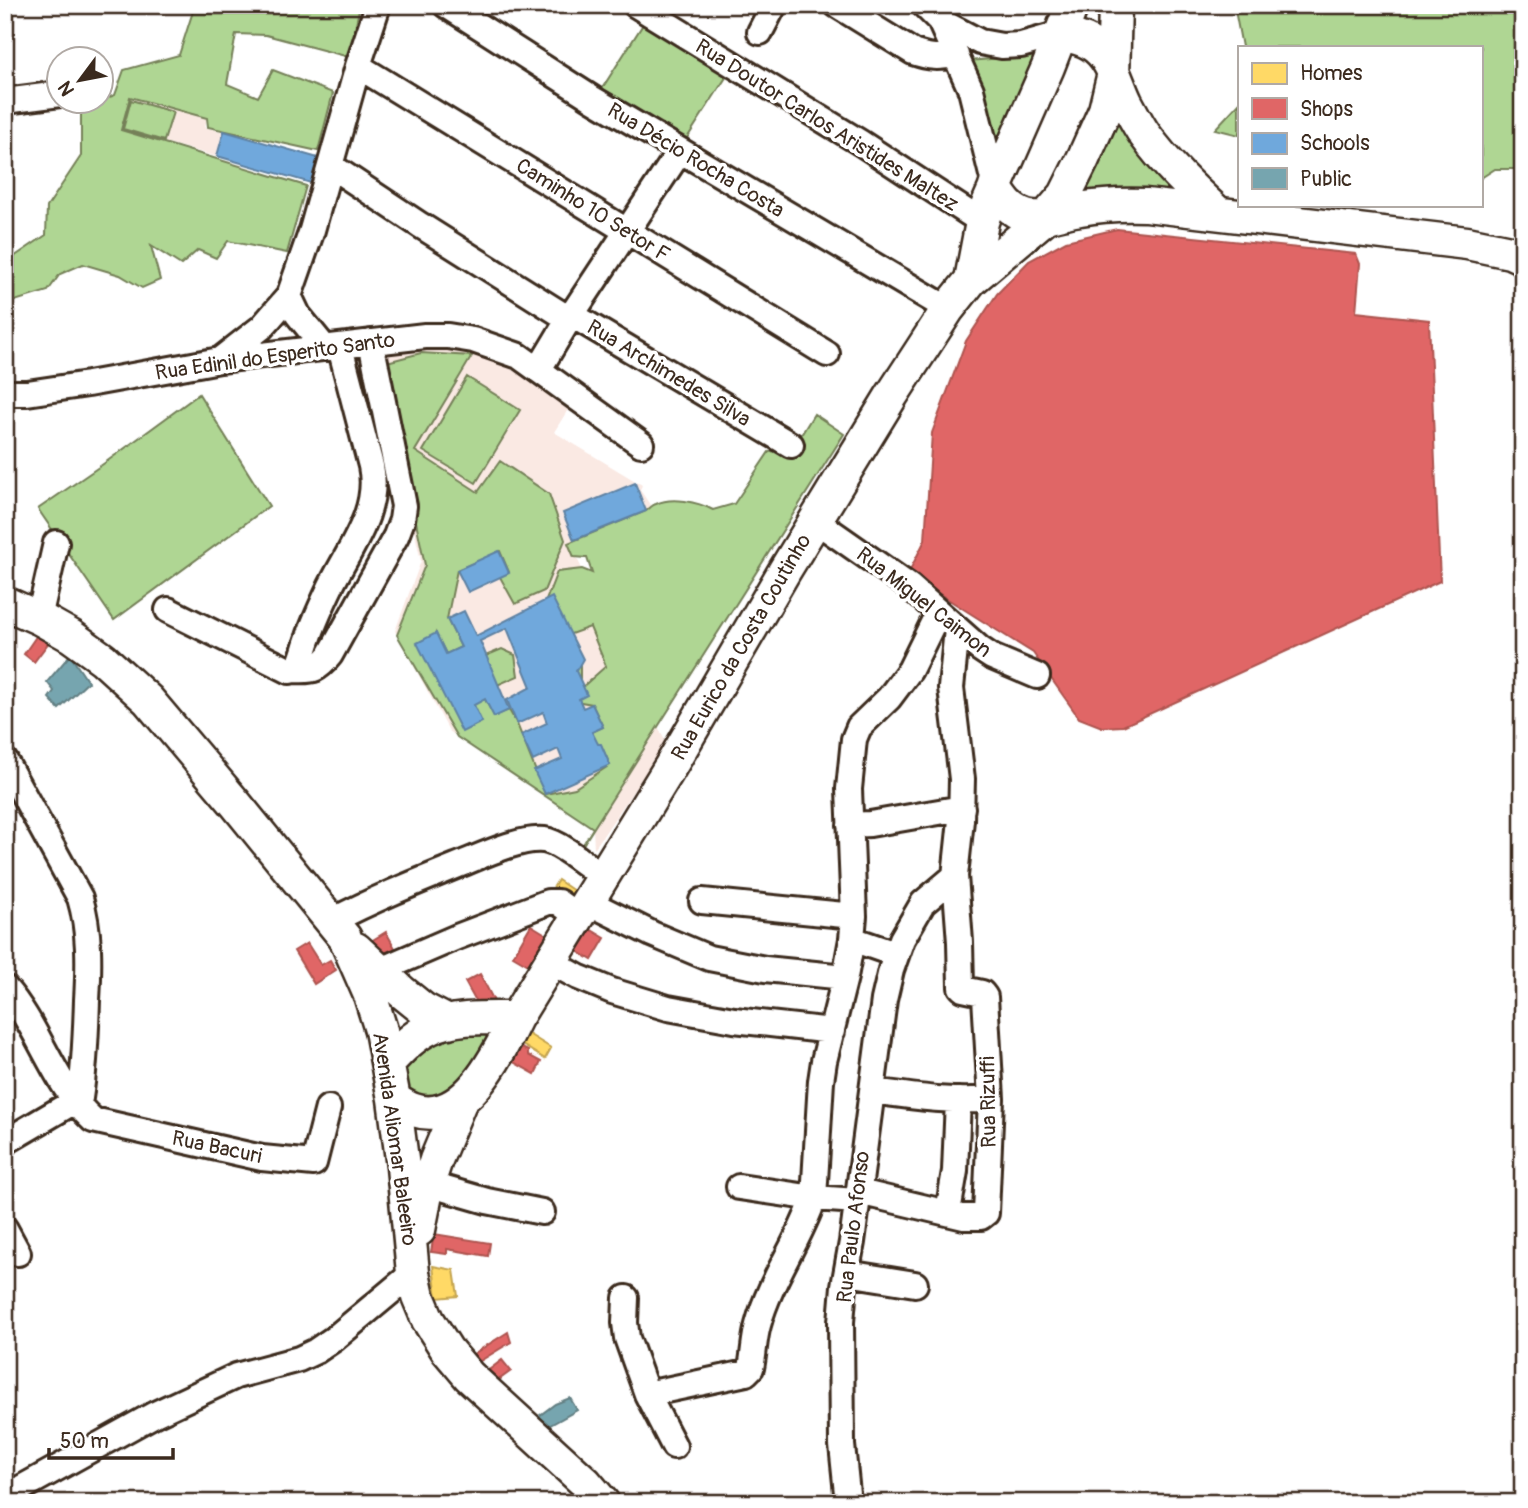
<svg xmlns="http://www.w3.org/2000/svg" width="1528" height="1508" viewBox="0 0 1528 1508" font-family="Pangolin,sans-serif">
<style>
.built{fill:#fae9e3}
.green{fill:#afd693;stroke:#758058;stroke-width:2}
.homes{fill:#ffd966;stroke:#c4a450;stroke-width:2}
.shops{fill:#e06666;stroke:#ae5450;stroke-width:2}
.schools{fill:#6fa8dc;stroke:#5f82a3;stroke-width:2}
.public{fill:#76a5af;stroke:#648084;stroke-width:2}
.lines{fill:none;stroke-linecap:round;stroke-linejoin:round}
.minor-casing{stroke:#3b2a1e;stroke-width:30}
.major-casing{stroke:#3b2a1e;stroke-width:37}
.minor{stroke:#fff;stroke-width:24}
.major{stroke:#fff;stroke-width:32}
.labels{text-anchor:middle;stroke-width:7;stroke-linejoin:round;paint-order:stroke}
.street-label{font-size:21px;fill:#3b2a1e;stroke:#fff}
</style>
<rect width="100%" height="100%" fill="#fff"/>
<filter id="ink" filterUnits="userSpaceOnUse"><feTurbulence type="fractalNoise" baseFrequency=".0143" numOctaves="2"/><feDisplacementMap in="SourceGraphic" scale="14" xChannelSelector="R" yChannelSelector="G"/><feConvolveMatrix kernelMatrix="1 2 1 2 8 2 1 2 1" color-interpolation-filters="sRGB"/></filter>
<g filter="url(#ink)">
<path class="built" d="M130 97 207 118 205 127 318 158 311 183 121 130Z
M428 344 474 348 576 397 554 432 642 485 640 490 657 515 572 548 666 743 594 849 593 828 449 731 395 631 421 561 374 352Z"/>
<path class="green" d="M195 5H360L349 57 266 35 236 34 227 84 258 97 273 70 333 93 318 151 208 127 207 118 130 97 121 130 306 186 287 253 228 241 216 258 198 250 181 265 151 246 160 280 142 288 120 275 83 264 60 274 48 291 5 304V263L46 235 47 207 81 156V107L102 102V100L115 95 124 70 179 55Z
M1234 5H1523V169H1495L1481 178V47H1242Z
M649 15 732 68 678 152 596 98Z
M1045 54 999 155 969 61Z
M131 100 173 112 164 141 123 129Z
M1239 103V135L1215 129Z
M1115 105 1185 193 1072 199Z
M421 353 472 356 415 451 478 492 500 461 549 494 565 540 544 591 515 604 500 577 509 572 500 551 457 570 447 619 461 647 446 654 436 634 433 674 476 660 502 649 515 655 518 676 481 692 494 716 509 710 517 724 545 794 575 788 610 765 601 745 589 740 592 732 603 727 592 704 536 694 580 662V689L606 666 590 627 568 635 545 603 557 572 582 569 592 573 587 558 574 557 568 543 646 511C649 509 652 505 656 504 672 496 698 502 713 510L734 504 769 452 793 448 814 414 844 434 579 851 593 828 457 737 397 635 425 565 383 363Z
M467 377 520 410 476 483 423 451Z
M199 394 269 506 114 620 38 509 106 462Z
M495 1032 470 1073 445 1100 411 1096 404 1072 415 1049 432 1036Z"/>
<path class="homes" d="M558 880 574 891 566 902 551 891Z
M525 1032 551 1048 545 1059 519 1043Z
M433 1266 454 1270 458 1296 437 1298Z"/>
<path class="shops" d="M1117 229 1356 254 1360 264 1356 312 1429 320 1440 581 1123 726 1102 727 1079 718 1033 653 908 574 925 540 932 433 966 341 997 294 1029 261 1066 241Z
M37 635 49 642 34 662 24 654Z
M531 925 549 936 530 966 513 956Z
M585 926 605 938 592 960 572 948Z
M386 932 400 957 384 965 371 941Z
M307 943 321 965 330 960 336 970 314 984 294 951Z
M480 974 495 1003 481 1011 465 982Z
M517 1046 528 1051V1055L541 1062 535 1074 510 1060Z
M434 1234 490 1243 488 1256 447 1249V1254L431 1252Z
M508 1332 511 1342 472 1366 467 1358Z
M502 1360 511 1371 493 1384 485 1373Z"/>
<path class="schools" d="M224 131 318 158 311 183 217 156Z
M635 483 646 511 574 540 563 513Z
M499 551 509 573 468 592 457 570Z
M552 597 583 659 576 671 587 695 579 699 583 708 592 704 603 727 592 732 598 744H601L610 765 545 794 534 771 562 759 558 749 533 761 521 735 547 723 543 712 517 724 507 700 531 687 507 628 480 641 509 710 494 717 485 699 474 705 482 722 462 732 417 643 436 633 446 654 461 647 447 619 464 611 476 636Z"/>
<path class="public" d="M70 655 88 682 59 709 49 698 54 691 47 682Z
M570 1398 577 1410 543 1429 535 1419 555 1404Z"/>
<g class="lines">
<g class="minor-casing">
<path id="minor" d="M446 5 593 99 948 309
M636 5 861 143 982 222
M837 5 913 52C930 58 938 58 956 55
M924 5 940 21 980 42 1002 46 1021 45 1060 34
M940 21 971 90 995 187
M760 32 774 5
M358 66 827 354
M5 101 60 94
M331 166 420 225 569 319
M289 296 298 315 324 347
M572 315 791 445
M221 359 262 327 289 296 312 230 358 66 378 5
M539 369 569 319 680 151
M5 393H27L88 384 220 360 425 336H448L473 340 519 356 641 444
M816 521 909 586 980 649 992 657 1037 676
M168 610 290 671 298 668C303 658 305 647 309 637 314 622 321 607 328 592 346 552 381 513 371 466L340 347
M39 618 56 543
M295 670C314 671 318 670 330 655L396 536 402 520 404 506 371 342
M5 761 80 898C90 931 89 966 87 1000 86 1033 85 1065 80 1098L5 1142
M850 825 870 824 962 808
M702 901 854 916
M588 902 652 934 709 958 765 969 845 977
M332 921C372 900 414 883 456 866 479 857 520 837 544 840 560 842 589 867 603 877
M852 939 895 954
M551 962 578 977 612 991 668 1008 734 1020 832 1031
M378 971 457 937 548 902H558L579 917
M5 988C40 1028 53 1084 93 1120L262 1158 314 1163 328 1108
M872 1091C911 1096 951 1103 991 1099
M428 1184 487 1201 542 1212
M739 1187 814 1198 857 1201
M859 1192 964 1217H981L986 1213 991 1099 985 997 982 993 963 989 961 987 960 942 955 876
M948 1212 955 1171 958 1100
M5 1229 18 1253
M847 1273 915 1284
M626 1298 625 1323 627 1338 647 1394 674 1446
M647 1394 746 1373 751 1368C754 1354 754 1339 758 1325 770 1280 799 1242 814 1198L821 1081 824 1061 845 977 852 939 854 916 849 789 854 739 859 727 889 698 910 670 938 613
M5 1497 155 1414 236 1376 299 1359 316 1351 335 1338 413 1273
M848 1503 842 1445 841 1322 844 1286 852 1242 884 1000 891 970 902 939 923 903 955 876 961 820 962 779 951 688 957 629"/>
</g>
<g class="major-casing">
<path id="major" d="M1060 34C1070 36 1082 38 1091 44 1112 57 1116 81 1126 102 1132 113 1138 125 1145 135 1166 164 1191 188 1218 213
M995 187C1003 200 1010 211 1026 216 1042 221 1064 211 1080 209 1102 205 1123 204 1146 205L1467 243 1510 252 1523 258
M971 280 982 222 988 204 1048 67 1072 5
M5 603 39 618 71 636 103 659 148 700 235 803 345 938 370 995 381 1030 394 1099 403 1167 413 1273 418 1296 428 1320 447 1350 469 1376 586 1483 603 1503
M356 949 402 992 423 1009 448 1022
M388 1063C400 1050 413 1036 430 1028 455 1016 488 1018 516 1018
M394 1099C400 1103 407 1108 414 1110 464 1127 499 1053 516 1018L669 769 785 570 892 395 948 309 971 280 1047 216 1065 195 1083 159 1105 110 1113 77 1115 5
M419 1230 428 1184 436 1160 461 1100"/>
</g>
<use href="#minor" class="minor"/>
<use href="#major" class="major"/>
</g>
</g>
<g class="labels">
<g class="street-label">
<text transform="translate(827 125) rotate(32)" y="7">Rua Doutor Carlos Aristides Maltez</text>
<text transform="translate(696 160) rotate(31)" y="7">Rua Décio Rocha Costa</text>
<text transform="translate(593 210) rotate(32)" y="7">Caminho 10 Setor F</text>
<text transform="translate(275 356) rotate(-8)" y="7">Rua Edinil do Esperito Santo</text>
<text transform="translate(669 373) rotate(31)" y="7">Rua Archimedes Silva</text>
<text transform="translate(924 602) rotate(38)" y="7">Rua Miguel Caimon</text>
<text transform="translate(741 647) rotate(-60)" y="7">Rua Eurico da Costa Coutinho</text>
<text transform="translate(988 1102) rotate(-91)" y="7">Rua Rizuffi</text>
<text transform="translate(395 1139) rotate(82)" y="7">Avenida Aliomar Baleeiro</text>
<text transform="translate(217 1147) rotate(12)" y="7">Rua Bacuri</text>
<text transform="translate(853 1227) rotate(-83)" y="7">Rua Paulo Afonso</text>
</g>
</g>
<rect width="1528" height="1508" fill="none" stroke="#fff" stroke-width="28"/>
<rect x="14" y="14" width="1500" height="1480" fill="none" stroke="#3b2a1e" stroke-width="2.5" filter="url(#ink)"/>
<rect x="1238" y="46" width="245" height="161" fill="#ffffff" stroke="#b1aaa5" stroke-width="2"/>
<rect x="1252" y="63" width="35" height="21" fill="#ffd966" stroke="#b1aaa5" stroke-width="2"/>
<text x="1300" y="80" font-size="21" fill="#3b2a1e">Homes</text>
<rect x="1252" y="98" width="35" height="21" fill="#e06666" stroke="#b1aaa5" stroke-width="2"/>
<text x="1300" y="116" font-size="21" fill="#3b2a1e">Shops</text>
<rect x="1252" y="133" width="35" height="21" fill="#6fa8dc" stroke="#b1aaa5" stroke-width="2"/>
<text x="1300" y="150" font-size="21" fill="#3b2a1e">Schools</text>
<rect x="1252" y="168" width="35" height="21" fill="#76a5af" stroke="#b1aaa5" stroke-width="2"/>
<text x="1300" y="186" font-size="21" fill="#3b2a1e">Public</text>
<g transform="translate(80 80) rotate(238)"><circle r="33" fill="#ffffff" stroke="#b1aaa5" stroke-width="2"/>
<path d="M0-5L12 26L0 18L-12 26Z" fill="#3b2a1e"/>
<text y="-10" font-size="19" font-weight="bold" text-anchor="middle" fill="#3b2a1e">N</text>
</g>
<path d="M49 1448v10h124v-10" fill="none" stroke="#3b2a1e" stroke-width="3.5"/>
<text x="60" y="1448" font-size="21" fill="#3b2a1e" stroke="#ffffff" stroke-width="5" paint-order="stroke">50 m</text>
</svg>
